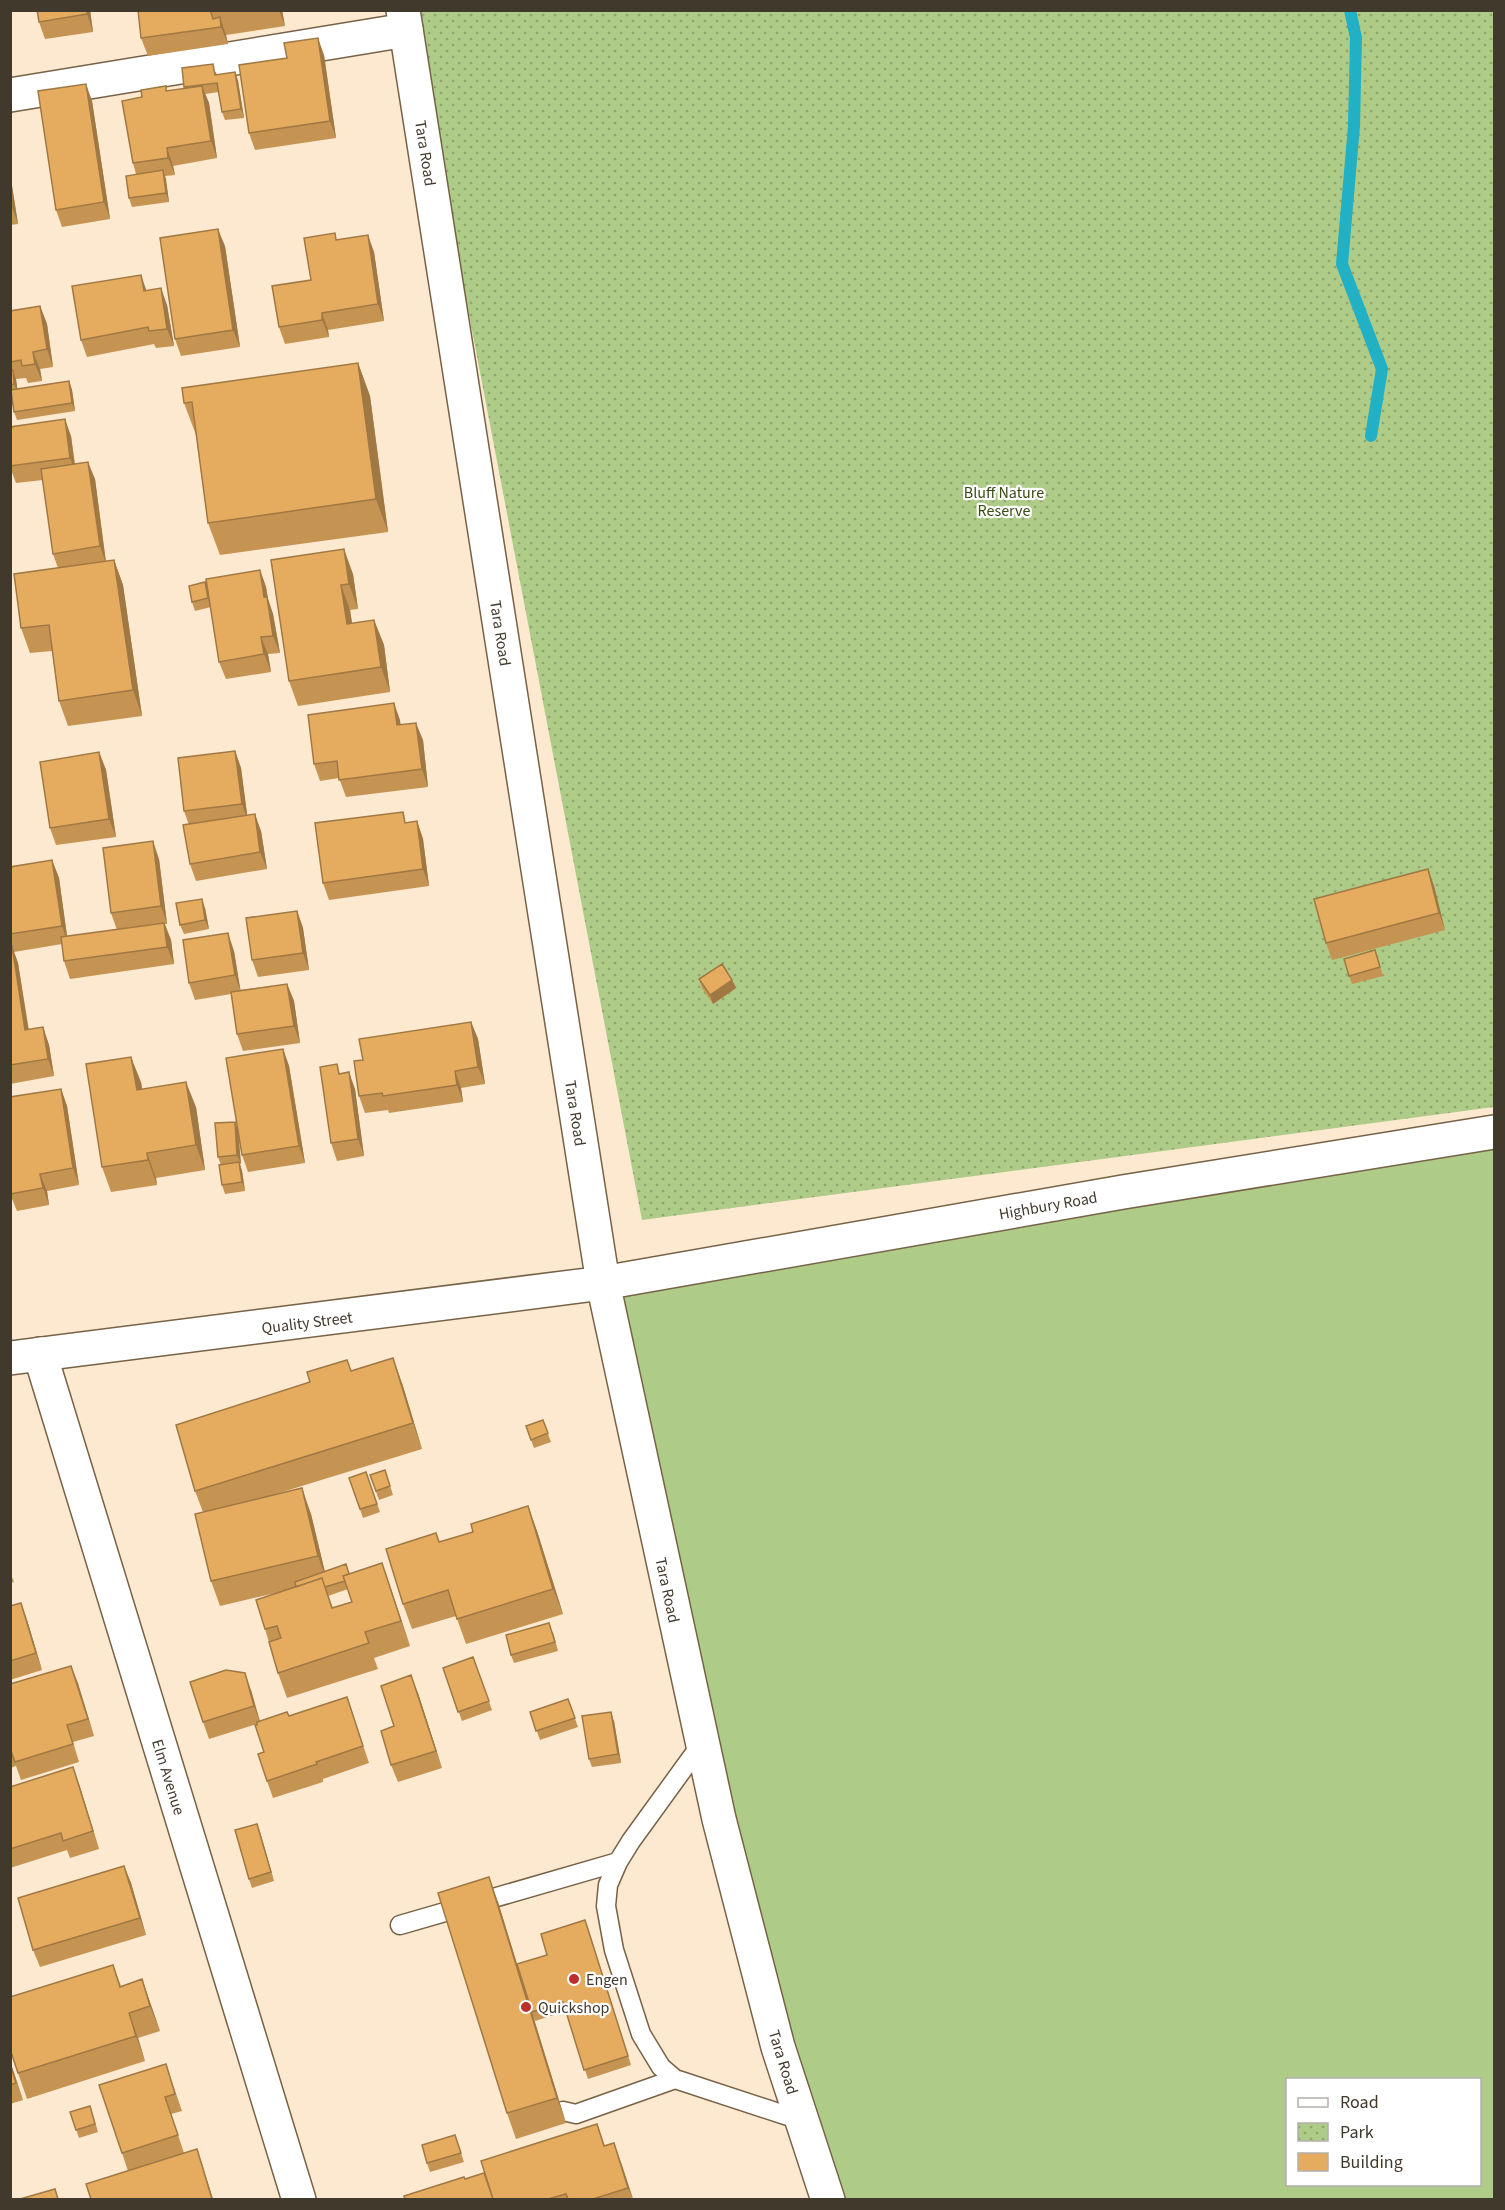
<svg xmlns="http://www.w3.org/2000/svg" width="1505" height="2210" viewBox="0 0 1505 2210" font-family="'Source Sans 3',sans-serif">
<style>
.grass{fill:#aecb88;fill-rule:evenodd}
.park{fill:url(#park-dots)}
.lines{fill:none;stroke-linecap:round;stroke-linejoin:round}
.stream{stroke:#22b1c4;stroke-width:12}
.lane-casing{stroke:#776247;stroke-width:21}
.street-casing{stroke:#776247;stroke-width:36}
.secondary-casing{stroke:#776247;stroke-width:36}
.lane{stroke:#fff;stroke-width:18}
.street{stroke:#fff;stroke-width:33}
.secondary{stroke:#fff;stroke-width:33}
.wall{fill:#c59453;fill-rule:evenodd}
.shaded-wall{fill:#a07843}
.building{fill:#e5ac60;stroke:#a07843;stroke-width:1.5}
.poi-dot{fill:#bc2e29;stroke:#fff;stroke-width:2}
.labels{text-anchor:middle;stroke-width:4.5;stroke-linejoin:round;paint-order:stroke}
.street-label{font-size:16px;fill:#42392d;stroke:#fff}
.park-label{font-size:16px;fill:#384d13;stroke:#fff}
.poi-label{font-size:16px;fill:#42392d;stroke:#fff;text-anchor:start}
</style>
<defs>
<pattern id="park-dots" width="8" height="8" patternUnits="userSpaceOnUse" patternTransform="scale(1.5)"><rect width="8" height="8" fill="#aecb88"/><path d="M2 2h.1M6 6h.1" fill="none" stroke="#8fa670" stroke-width="1.8" stroke-linecap="round"/></pattern>
</defs>
<rect width="100%" height="100%" fill="#fce9d0"/>
<path class="grass" d="M1494 1135V2199H834L783 2057 603 1283ZM1288 2080H1480V2184H1288Z"/>
<path class="park" d="M411 11H1494V1107L642 1220Z"/>
<g class="lines">
<path class="stream" d="M1350 10 1356 38 1354 126 1342 264 1382 369 1371 436"/>
<g class="lane-casing">
<path id="lane" d="M702 1743 631 1841 618 1862 608 1885 606 1906 614 1950 641 2034 661 2067 675 2079 803 2121
M400 1925 618 1862
M563 2111 576 2114 675 2079"/>
</g>
<g class="street-casing">
<path id="street" d="M10 95 406 30
M40 1354 299 2200"/>
</g>
<g class="secondary-casing">
<path id="secondary" d="M403 10 603 1283 719 1819 778 2047 828 2200
M10 1358 603 1283 1123 1192 1494 1132"/>
</g>
<use href="#lane" class="lane"/>
<use href="#street" class="street"/>
<use href="#secondary" class="secondary"/>
</g>
<path class="wall" d="M90 10 93 32 45 39 39 22Z
M138 10H282L285 26 226 35 228 44 148 56 141 38Z
M324 55 336 138 255 150 249 133Z
M182 68 216 72 217 75 235 72 238 81 244 118 225 120 222 112 219 92 205 94 209 103 217 158 173 166 175 175 165 176 169 202 132 207 129 198 136 174 133 163 142 97 166 86 167 91 185 88Z
M92 101 110 219 62 227 56 210Z
M10 173 18 224 10 225Z
M338 239 374 252 384 321 328 330 329 337 285 344 279 327Z
M225 246 240 347 181 356 175 339Z
M147 291 167 305 174 346 156 348 154 344 87 357 81 340Z
M40 306 47 324 53 367 40 369 42 381 28 383 26 378 16 379 17 389 69 381 72 390 75 411 17 420 14 412 10 394V311Z
M358 363 370 396 388 532 220 555 208 523 196 435 184 403Z
M10 427 71 436 75 464 95 479 106 561 114 560 123 585 142 716 68 726 59 701 52 651 30 653 21 628 58 568 53 554 43 480 16 483 10 467Z
M271 560 353 574 358 609 350 610 352 623 374 620 384 645 390 692 298 706 289 681Z
M260 570 266 587 268 599 273 614 280 653 268 654 271 672 226 679 219 662 211 607 195 611 192 602 208 591 210 603Z
M400 720V725L423 740 428 787 346 797 339 778 320 781 314 764Z
M235 751 241 768 247 815 261 831 267 869 196 881 190 864 189 825 184 811Z
M99 752 106 770 116 837 56 845 50 828Z
M417 821 423 839 429 886 329 900 323 883 407 823Z
M159 859 167 924H165L171 940 174 964 70 979 64 961 62 944 14 952 18 963 29 1030 43 1027 49 1045 54 1076 10 1084V867L52 860 59 878 67 936 117 930 111 913Z
M1428 869 1434 886 1445 930 1332 960 1326 943Z
M205 908 209 929 184 934 180 925Z
M297 911 303 928 309 970 258 977 252 960Z
M1375 950 1383 976 1352 984 1349 976Z
M234 951 240 990 287 984 294 1001 300 1043 243 1051 237 1034 231 994 195 1000 189 983Z
M699 979 732 980 736 988 713 1004 702 988Z
M471 1022 478 1039 485 1084 461 1088 463 1102 389 1113 388 1110 365 1113 359 1096 363 1060Z
M283 1049 289 1066 305 1163 248 1172 242 1155 238 1133 241 1164H240L242 1171 245 1191 225 1194 222 1185 221 1165 218 1157 235 1122 238 1130Z
M341 1073 355 1089 364 1156 337 1161 331 1143Z
M141 1082 142 1089 196 1107 205 1170 156 1178 157 1185 111 1192 102 1167Z
M61 1089 67 1106 79 1185 47 1191 49 1205 17 1211 10 1194Z
M347 1360 351 1371 402 1383 422 1449 266 1497 311 1514 325 1572 349 1574 382 1563 410 1646 374 1658 378 1669 287 1698 278 1673 265 1629 280 1592 220 1606 211 1581 203 1512 195 1491 310 1382ZM348 1589 352 1602 333 1608 328 1596Z
M543 1420 551 1442 534 1448 526 1426Z
M385 1470 393 1495 379 1500 370 1475Z
M366 1472 380 1512 363 1518 349 1478Z
M528 1506 537 1531 563 1614 466 1644 456 1616 412 1629 403 1604 439 1542 473 1532Z
M10 1572 14 1582 10 1583Z
M10 1606 27 1620 42 1670 10 1680Z
M553 1632 558 1651 514 1663 511 1655Z
M473 1657 492 1710 462 1721 443 1668Z
M71 1666 94 1736 73 1742 79 1762 21 1780 16 1766 10 1768V1684Z
M251 1690 260 1721 289 1716 347 1697 369 1763 323 1779V1782L273 1798 267 1781 264 1752 257 1724 209 1739 203 1722Z
M418 1693 442 1768 398 1782 391 1765 394 1726Z
M568 1699 578 1727 540 1740 530 1712Z
M614 1721 621 1763 592 1767 589 1759Z
M79 1784 99 1849 70 1858 67 1850 10 1868V1787Z
M257 1824 274 1881 252 1888 249 1879Z
M124 1866 131 1883 146 1935 40 1967 33 1950Z
M498 1902 517 1964 547 1955 588 1928 631 2065 588 2079 566 2011 535 2021 533 2016 566 2123 516 2139 507 2113Z
M113 1965 121 1986 142 1979 160 2031 138 2038 145 2061 27 2099 18 2073Z
M10 2061 23 2100 10 2104Z
M166 2064 182 2111 171 2114 184 2153 128 2171 122 2153Z
M70 2112 93 2115 98 2132 79 2138Z
M597 2124 605 2146 614 2143 633 2199H405L484 2173Z
M455 2135 464 2162 430 2172 427 2163Z"/>
<path class="shaded-wall" d="M87 10H90L93 32 87 14Z
M279 10H282L285 26Z
M220 17 226 35 228 44 221 27Z
M318 38 324 55 336 138 330 121Z
M235 72 238 81 244 118 241 109Z
M86 84 92 101 110 219 104 202Z
M202 86 209 103 217 158 211 141Z
M167 148 173 166 175 175 168 158Z
M163 170 166 179 169 202 166 193Z
M10 173 18 224 12 207 10 197Z
M218 229 225 246 240 347 233 330Z
M368 235 374 252 384 321 378 304Z
M141 275 147 292 144 291Z
M161 288 167 305 174 346 167 329Z
M40 306 47 324 53 367 47 349Z
M322 313 328 330 329 337 322 320Z
M33 352 40 369 42 381 35 364Z
M358 363 370 396 388 532 376 499Z
M13 370 16 379 18 393 14 384Z
M69 381 72 390 75 411 72 403Z
M65 419 71 436 76 475 70 458Z
M88 462 95 479 106 564 100 546Z
M344 549 353 574 358 609 349 584Z
M114 560 123 585 142 716 133 690Z
M260 570 266 587 268 599 273 614 280 653 273 636 264 597Z
M205 582 208 591 211 607 208 598Z
M341 585 350 610 356 649 347 624Z
M374 620 384 645 390 692 381 667Z
M261 637 268 654 271 672 264 654Z
M394 703 400 720 403 743 397 725Z
M416 723 423 740 428 787 422 769Z
M235 751 241 768 248 821 242 804Z
M99 752 106 770 116 837 109 819Z
M255 814 261 831 267 869 260 852Z
M417 821 423 839 429 886 423 869Z
M153 841 159 859 167 924 161 906Z
M52 860 59 878 68 943 62 926Z
M1428 869 1434 886 1445 930 1439 913Z
M202 899 205 908 209 929 205 920Z
M297 911 303 928 309 970 303 953Z
M164 923 171 940 174 964 167 947Z
M228 933 234 951 241 993 235 975Z
M12 946 18 963 31 1047 25 1030Z
M732 980 736 988 713 1004 710 995Z
M287 984 294 1001 300 1043 294 1026Z
M471 1022 478 1039 485 1084 478 1067Z
M43 1027 49 1045 54 1076 48 1059Z
M283 1049 289 1066 305 1163 299 1146Z
M131 1057 141 1082 146 1115 137 1090Z
M455 1071 461 1088 463 1102 457 1085Z
M349 1072 355 1089 364 1156 358 1139Z
M186 1082 196 1107 205 1170 196 1145Z
M61 1089 67 1106 79 1185 73 1168Z
M235 1122 238 1130 241 1164 237 1155Z
M147 1153 156 1178 157 1185 148 1160Z
M239 1162 242 1171 245 1191 242 1182Z
M40 1174 47 1191 49 1205 43 1188Z
M393 1358 402 1383 422 1449 413 1423Z
M302 1488 311 1514 327 1581 318 1556Z
M528 1506 537 1531 563 1614 553 1589Z
M382 1563 391 1589 410 1646 401 1621Z
M21 1603 27 1620 42 1670 36 1653Z
M71 1666 78 1683 94 1736 88 1719Z
M245 1673 251 1690 260 1723 254 1706Z
M411 1675 418 1693 442 1768 436 1751Z
M611 1712 614 1721 621 1763 618 1754Z
M73 1767 79 1784 99 1849 93 1831Z
M257 1824 260 1832 274 1881 271 1872Z
M124 1866 131 1883 146 1935 140 1918Z
M489 1877 498 1902 566 2123 557 2098Z
M142 1979 160 2031 150 2006Z
M129 2013 138 2038 145 2061 136 2036Z
M10 2061 23 2100 10 2064Z
M614 2143 623 2168 633 2199 628 2188Z
M197 2149 203 2167 213 2199H212Z"/>
<path class="building" d="M37 10H87V14L39 22Z
M138 10H210L213 19 220 17 221 27 141 38Z
M318 38 330 121 249 133 239 65 287 58 284 43Z
M213 64 215 75 235 72 241 109 222 112 217 83 184 87 182 68Z
M86 84 104 202 56 210 38 91Z
M166 86V91L202 86 211 141 167 148 168 158 133 163 122 101 142 97 141 90Z
M163 170 166 193 129 198 126 176Z
M218 229 233 330 175 339 160 238Z
M335 233 336 240 368 235 378 304 322 313V320L279 327 272 286 311 280 304 238Z
M141 275 144 291 161 288 167 329 149 331 148 327 81 340 72 286Z
M40 306 47 349 33 352 35 364 22 366 21 360 10 362V311Z
M358 363 376 499 208 523 192 402 184 403 182 388Z
M13 370 14 384 10 385V371Z
M69 381 72 403 14 412 11 390Z
M65 419 70 458 10 466V427Z
M88 462 100 546 53 554 41 469Z
M344 549 349 584 341 585 347 624 374 620 381 667 289 681 271 560Z
M114 560 133 690 59 701 49 625 21 628 14 574Z
M260 570 264 597H267L273 636 261 637 264 654 219 662 206 579Z
M205 582 208 598 192 602 189 586Z
M394 703 397 725 416 723 422 769 339 780 337 761 314 764 308 715Z
M235 751 242 804 184 811 178 758Z
M99 752 109 819 50 828 40 762Z
M403 812 405 823 417 821 423 869 323 883 315 823Z
M255 814 260 852 190 864 183 825Z
M153 841 161 906 111 913 103 848Z
M52 860 62 926 10 934V867Z
M1428 869 1439 913 1326 943 1314 899Z
M202 899 205 920 180 925 176 903Z
M297 911 303 953 252 960 246 918Z
M164 923 167 947 64 961 61 937Z
M228 933 235 975 189 983 183 940Z
M10 946H12L25 1030 43 1027 48 1059 10 1065Z
M1375 950 1380 967 1349 976 1344 959Z
M722 964 732 980 710 995 699 979Z
M287 984 294 1026 237 1034 231 992Z
M471 1022 478 1067 455 1071 457 1085 383 1096 382 1093 359 1096 354 1061 363 1060 359 1039Z
M283 1049 299 1146 242 1155 226 1058Z
M131 1057 137 1090 186 1082 196 1145 147 1153 148 1160 102 1167 86 1064Z
M337 1064 339 1074 349 1072 358 1139 331 1143 320 1067Z
M61 1089 73 1168 40 1174 43 1188 10 1194V1097Z
M235 1122 237 1155 218 1157 215 1123Z
M239 1162 242 1182 222 1185 219 1165Z
M393 1358 413 1423 195 1491 176 1425 310 1382 307 1372 347 1360 351 1371Z
M543 1420 548 1433 531 1440 526 1426Z
M385 1470 390 1486 376 1491 370 1475Z
M366 1472 377 1504 360 1509 349 1478Z
M302 1488 318 1556 211 1581 195 1514Z
M528 1506 553 1589 457 1619 448 1590 403 1604 386 1549 436 1533 439 1542 473 1532 471 1524Z
M382 1563 401 1621 365 1632 369 1643 278 1673 269 1642 281 1638 277 1626 265 1629 256 1600 322 1578 332 1608 352 1602 343 1576Z
M346 1564 349 1574 343 1576 345 1581 325 1587 322 1578 296 1587 295 1582Z
M21 1603 36 1653 10 1661V1606Z
M549 1623 555 1642 511 1655 506 1635Z
M473 1657 489 1701 458 1712 443 1668Z
M71 1666 88 1719 67 1725 73 1744 15 1762 10 1748V1684Z
M226 1670 245 1673 254 1706 203 1722 190 1682Z
M411 1675 436 1751 391 1765 381 1731 394 1726 381 1686Z
M347 1697 363 1746 316 1762 317 1764 267 1781 258 1754 264 1752 255 1725H257V1722L287 1712 289 1716Z
M568 1699 575 1718 536 1731 530 1712Z
M611 1712 618 1754 589 1759 582 1716Z
M10 1748 13 1757 10 1758Z
M73 1767 93 1831 63 1841 61 1833 10 1849V1787Z
M257 1824 271 1872 249 1879 235 1830Z
M124 1866 140 1918 33 1950 18 1898Z
M489 1877 557 2098 507 2113 438 1893Z
M585 1920 628 2056 584 2070 563 2002 532 2012 517 1964 547 1955 541 1934Z
M113 1965 120 1987 142 1979 150 2006 129 2013 136 2036 18 2073 10 2049V1997Z
M10 2064 16 2083 10 2085Z
M166 2064 175 2094 165 2097 178 2135 122 2153 99 2085Z
M90 2106 95 2124 76 2130 70 2112Z
M597 2124 604 2146 614 2143 628 2188 593 2199H568L566 2194 548 2199H493L481 2161Z
M455 2135 461 2153 427 2163 422 2145Z
M197 2149 212 2199H91L86 2184Z
M484 2173 493 2199H405L404 2196 464 2177 465 2179Z
M55 2189 58 2199H20Z"/>
<g class="poi-dot">
<circle cx="574" cy="1979" r="6"/>
<circle cx="526" cy="2007" r="6"/>
</g>
<g class="labels">
<g class="street-label">
<text transform="translate(426 153) rotate(81)" y="6">Tara Road</text>
<text transform="translate(501 633) rotate(81)" y="6">Tara Road</text>
<text transform="translate(576 1113) rotate(81)" y="6">Tara Road</text>
<text transform="translate(1048 1205) rotate(-10)" y="6">Highbury Road</text>
<text transform="translate(307 1322) rotate(-7)" y="6">Quality Street</text>
<text transform="translate(668 1590) rotate(78)" y="6">Tara Road</text>
<text transform="translate(169 1777) rotate(73)" y="6">Elm Avenue</text>
<text transform="translate(784 2062) rotate(73)" y="6">Tara Road</text>
</g>
<g class="park-label">
<text x="1004" y="498">Bluff Nature<tspan x="1004" dy="18">Reserve</tspan></text>
</g>
<g class="poi-label">
<text x="586" y="1985">Engen</text>
<text x="538" y="2013">Quickshop</text>
</g>
</g>
<rect width="1505" height="2210" fill="none" stroke="#42392d" stroke-width="24"/>
<rect x="1286" y="2078" width="195" height="108" fill="#ffffff" stroke="#b3b0ab" stroke-width="1.5"/>
<rect x="1298" y="2098" width="30" height="9" fill="#ffffff" stroke="#b3b0ab" stroke-width="1.5"/>
<text x="1340" y="2108" font-size="18" fill="#42392d">Road</text>
<rect x="1298" y="2123" width="30" height="18" fill="url(#park-dots)" stroke="#b3b0ab" stroke-width="1.5"/>
<text x="1340" y="2138" font-size="18" fill="#42392d">Park</text>
<rect x="1298" y="2153" width="30" height="18" fill="#e5ac60" stroke="#b3b0ab" stroke-width="1.5"/>
<text x="1340" y="2168" font-size="18" fill="#42392d">Building</text>
</svg>
